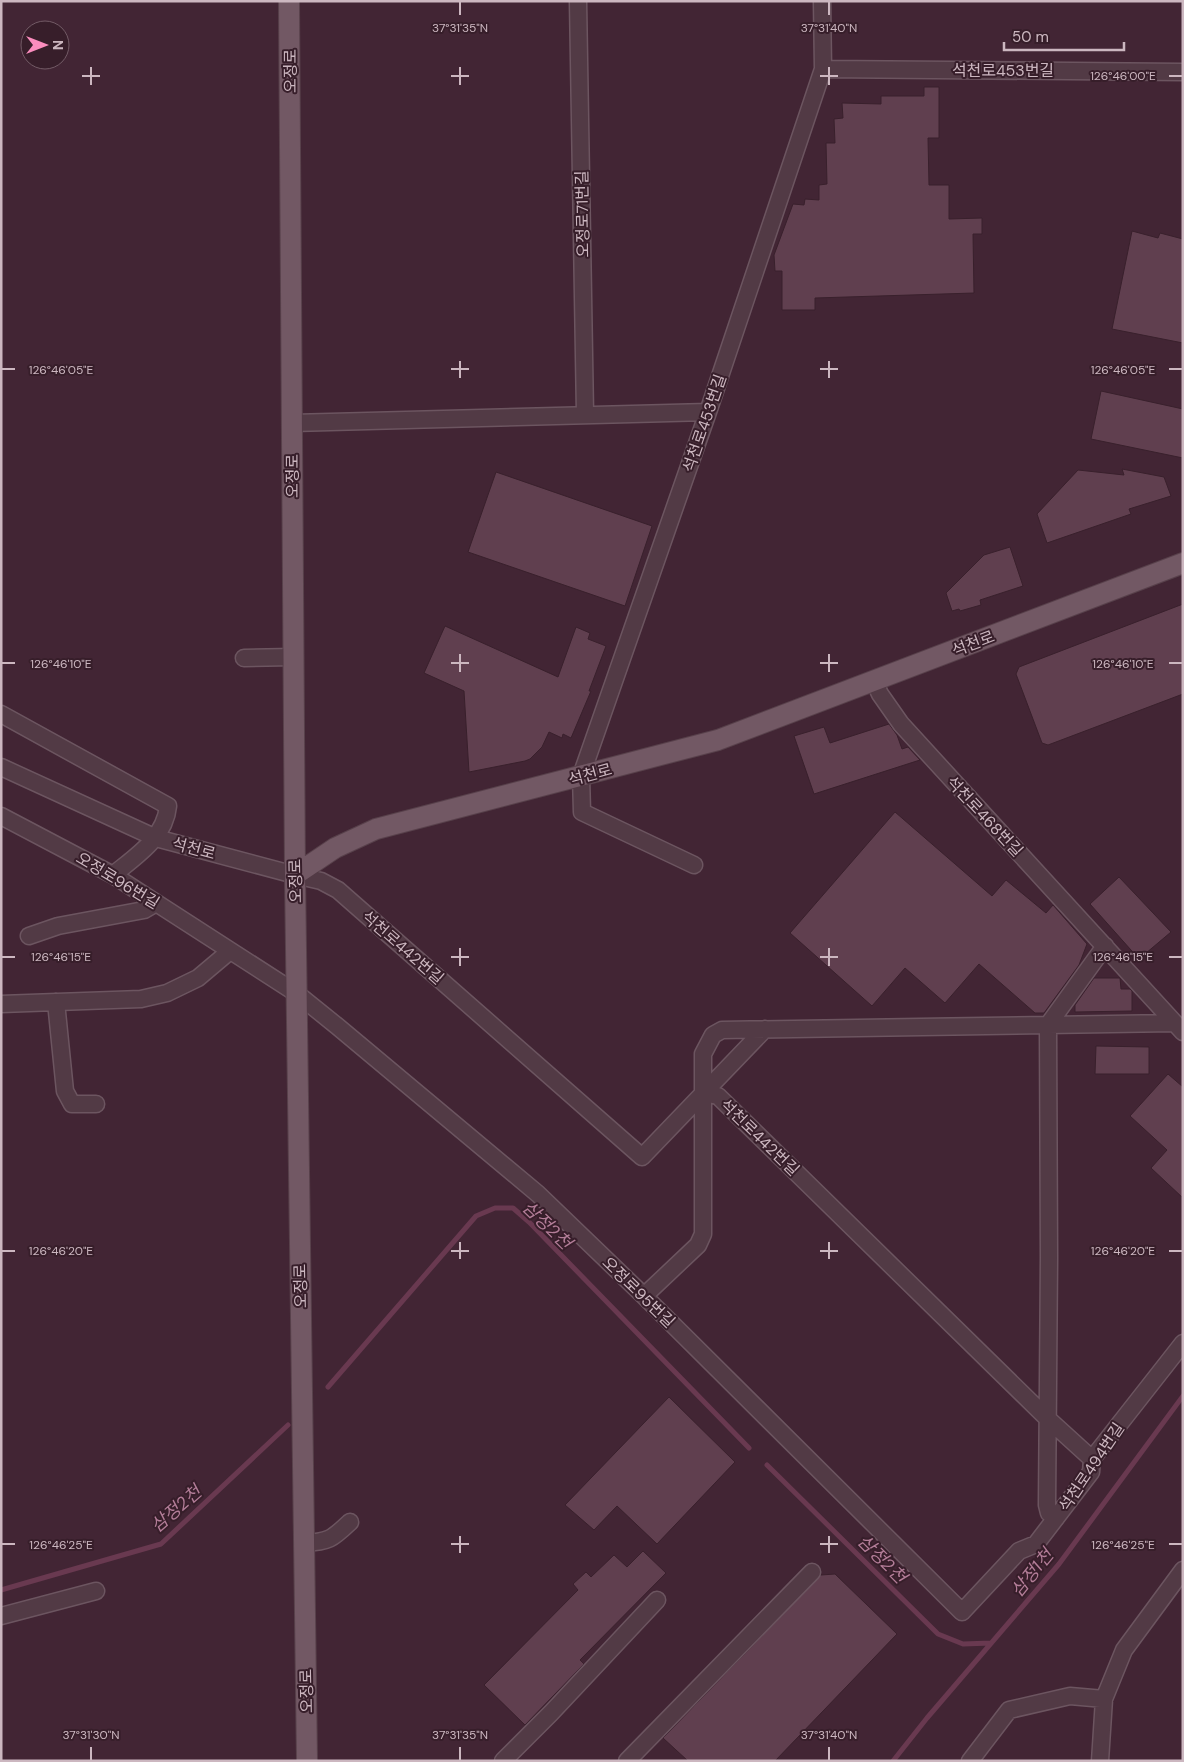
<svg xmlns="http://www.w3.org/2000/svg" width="1184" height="1762" viewBox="0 0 1184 1762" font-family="'DM Sans','Noto Sans KR',sans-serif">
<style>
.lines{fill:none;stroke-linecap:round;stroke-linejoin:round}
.stream{stroke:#693950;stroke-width:5}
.building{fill:#603f4f;stroke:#39202c}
.minor-casing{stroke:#6c5560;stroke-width:19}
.major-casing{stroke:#58414b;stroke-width:22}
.minor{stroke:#523a45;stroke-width:16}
.major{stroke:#725864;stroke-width:20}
.ticks{fill:none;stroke:#ccb7c0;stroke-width:2}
.labels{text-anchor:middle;stroke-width:4;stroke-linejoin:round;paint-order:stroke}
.street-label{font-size:16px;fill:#ccb7c0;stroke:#371e2a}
.water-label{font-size:18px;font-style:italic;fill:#b37d98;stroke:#371e2a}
.ticks-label{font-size:12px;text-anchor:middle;fill:#ccb7c0;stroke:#371e2a;stroke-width:4;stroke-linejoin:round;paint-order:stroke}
</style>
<rect width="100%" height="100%" fill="#422534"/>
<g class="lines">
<path class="stream" d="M328 1387 476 1216 495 1208H513L529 1222 749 1448
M767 1465 938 1634 963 1644 991 1643
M1 1590 161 1544 288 1425
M893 1761 927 1718 1059 1564 1183 1396"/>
</g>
<path class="building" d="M924 87H939V138H928L929 185H949V219L982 218V234H973L974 293 815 298V310H782V271H775L774 255 793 204 804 205 805 199 819 200V185L827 184 826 143H835L834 119 843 118 842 103 881 104V96H924Z
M1132 231 1158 238 1160 233 1183 239V343L1112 329Z
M1101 391 1183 409V458L1091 439Z
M1122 469 1164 477 1171 496 1129 509 1131 514 1047 543 1037 514 1078 470 1124 475Z
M496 472 652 526 625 606 468 552Z
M1010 547 1023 586 980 600 981 605 960 611 959 609 952 611 946 593 984 555Z
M1183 604V694L1048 745 1042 743 1016 674 1019 667Z
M445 626 558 677 576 627 590 633 588 639 606 646 589 691H591L571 738 563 734 562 738 549 732 542 747 530 759 525 761 469 772 464 691 424 673Z
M889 724 897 735 902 749 908 747 920 760 814 794 794 736 824 727 830 743Z
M895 812 992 896 1006 880 1046 913 1053 905 1087 944 1079 965 1044 1013H1035L979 964 945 1003 905 968 872 1006 790 933Z
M1119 877 1171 932 1139 959 1090 904Z
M1094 978H1120L1121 989H1130L1132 991V1011L1075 1012V1005Z
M1096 1046 1149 1047V1074H1095Z
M1168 1074 1183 1087V1198L1151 1168 1167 1150 1130 1116Z
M669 1397 735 1462 657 1544 617 1506 594 1530 565 1505Z
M643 1551 666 1573 580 1660 584 1664 525 1725 484 1685 578 1590 573 1584 586 1572 591 1577 614 1555 627 1567Z
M835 1574 897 1634 775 1761H688L663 1738 821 1575Z"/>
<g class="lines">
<g class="minor-casing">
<path id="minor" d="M578 1 585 414
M823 69 1183 72
M292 423 708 412
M244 658 293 657
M874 681 880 694 901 724 1183 1032
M1 714 168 806C165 838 136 856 113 875
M1 767 156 838 295 875 321 881 338 890 642 1157 765 1029
M1 816 113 875 296 993 337 1026 538 1194 644 1296 962 1612 1019 1551 1036 1544 1091 1472 1092 1459 1183 1343
M694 865 582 812 581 776 708 412 823 69 822 1
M29 936 58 926 144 910 156 903
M56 1002 65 1091 72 1104H96
M1 1004 141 999 167 993 198 978 230 951
M703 1093 718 1096 1048 1419 1092 1459
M644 1296 698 1245 703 1234V1054L713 1035 722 1030 1174 1023
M1056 1518 1049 1513 1047 1505 1049 1258 1048 1025 1105 946
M304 1543C329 1542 332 1539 350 1522
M1 1616 96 1591
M503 1761 551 1713 657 1600
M627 1761 812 1572
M970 1761 1009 1710 1070 1696 1104 1699
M1100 1761 1104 1699 1124 1650 1183 1570"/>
</g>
<g class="major-casing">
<path id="major" d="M289 1 295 875 307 1761
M295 875 335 848 376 829 718 740 1183 563"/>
</g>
<use href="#minor" class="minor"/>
<use href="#major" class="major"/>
</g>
<path class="ticks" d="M460 2V15M829 2V15M91 67V85M460 67V85M829 67V85M82 76H100M451 76H469M820 76H838M1169 76H1182M460 361V378M829 361V378M2 369H15M451 369H469M820 369H838M1169 369H1182M460 654V672M829 654V672M2 663H15M451 663H469M820 663H838M1169 663H1182M460 948V966M829 948V966M2 957H15M451 957H469M820 957H838M1169 957H1182M460 1242V1259M829 1242V1259M2 1251H15M451 1251H469M820 1251H838M1169 1251H1182M460 1536V1553M829 1536V1553M2 1544H15M451 1544H469M820 1544H838M1169 1544H1182M91 1747V1760M460 1747V1760M829 1747V1760"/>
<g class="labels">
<g class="street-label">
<text x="1003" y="76">석천로453번길</text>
<text transform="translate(290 71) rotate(-90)" y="6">오정로</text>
<text transform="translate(582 214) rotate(-91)" y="6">오정로71번길</text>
<text transform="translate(704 423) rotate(-71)" y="6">석천로453번길</text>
<text transform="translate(292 476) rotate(-90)" y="6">오정로</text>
<text transform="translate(973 643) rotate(-21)" y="6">석천로</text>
<text transform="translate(590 774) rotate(-15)" y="6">석천로</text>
<text transform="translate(985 816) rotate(47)" y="6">석천로468번길</text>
<text transform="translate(194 848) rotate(15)" y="6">석천로</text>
<text transform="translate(118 880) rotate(31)" y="6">오정로96번길</text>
<text transform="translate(295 881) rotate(-91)" y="6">오정로</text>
<text transform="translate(403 947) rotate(41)" y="6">석천로442번길</text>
<text transform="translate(760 1137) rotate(44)" y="6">석천로442번길</text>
<text transform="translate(300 1286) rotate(-91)" y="6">오정로</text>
<text transform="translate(639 1292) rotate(44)" y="6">오정로95번길</text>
<text transform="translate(1091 1467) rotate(-56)" y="6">석천로494번길</text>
<text transform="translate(306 1691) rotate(-91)" y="6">오정로</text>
</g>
<g class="water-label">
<text transform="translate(547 1225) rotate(44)" y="6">삼정2천</text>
<text transform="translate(176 1509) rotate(-41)" y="6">삼정2천</text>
<text transform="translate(882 1559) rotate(45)" y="6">삼정2천</text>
<text transform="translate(1032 1573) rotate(-51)" y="6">삼정1천</text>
</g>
</g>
<g class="ticks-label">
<text x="460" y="32">37°31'35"N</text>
<text x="829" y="32">37°31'40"N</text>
<text x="1123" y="80">126°46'00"E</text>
<text x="1123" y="374">126°46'05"E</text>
<text x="61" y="374">126°46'05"E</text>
<text x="1123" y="668">126°46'10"E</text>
<text x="61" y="668">126°46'10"E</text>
<text x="1123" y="961">126°46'15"E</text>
<text x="61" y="961">126°46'15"E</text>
<text x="61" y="1255">126°46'20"E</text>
<text x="1123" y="1255">126°46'20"E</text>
<text x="1123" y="1549">126°46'25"E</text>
<text x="61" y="1549">126°46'25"E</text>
<text x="91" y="1739">37°31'30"N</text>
<text x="460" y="1739">37°31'35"N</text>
<text x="829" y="1739">37°31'40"N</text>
</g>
<rect width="1184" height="1762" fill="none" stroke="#ccb7c0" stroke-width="5"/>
<g transform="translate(45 45) rotate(90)"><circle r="24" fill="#371e2a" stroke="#735b66"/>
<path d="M0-4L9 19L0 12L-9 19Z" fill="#fb8dbe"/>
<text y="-8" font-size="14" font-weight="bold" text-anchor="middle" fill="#ccb7c0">N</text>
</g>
<path d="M1004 42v8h120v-8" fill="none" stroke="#ccb7c0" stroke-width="2.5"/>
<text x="1012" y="42" font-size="15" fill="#ccb7c0" stroke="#371e2a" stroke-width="4" paint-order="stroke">50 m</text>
</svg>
